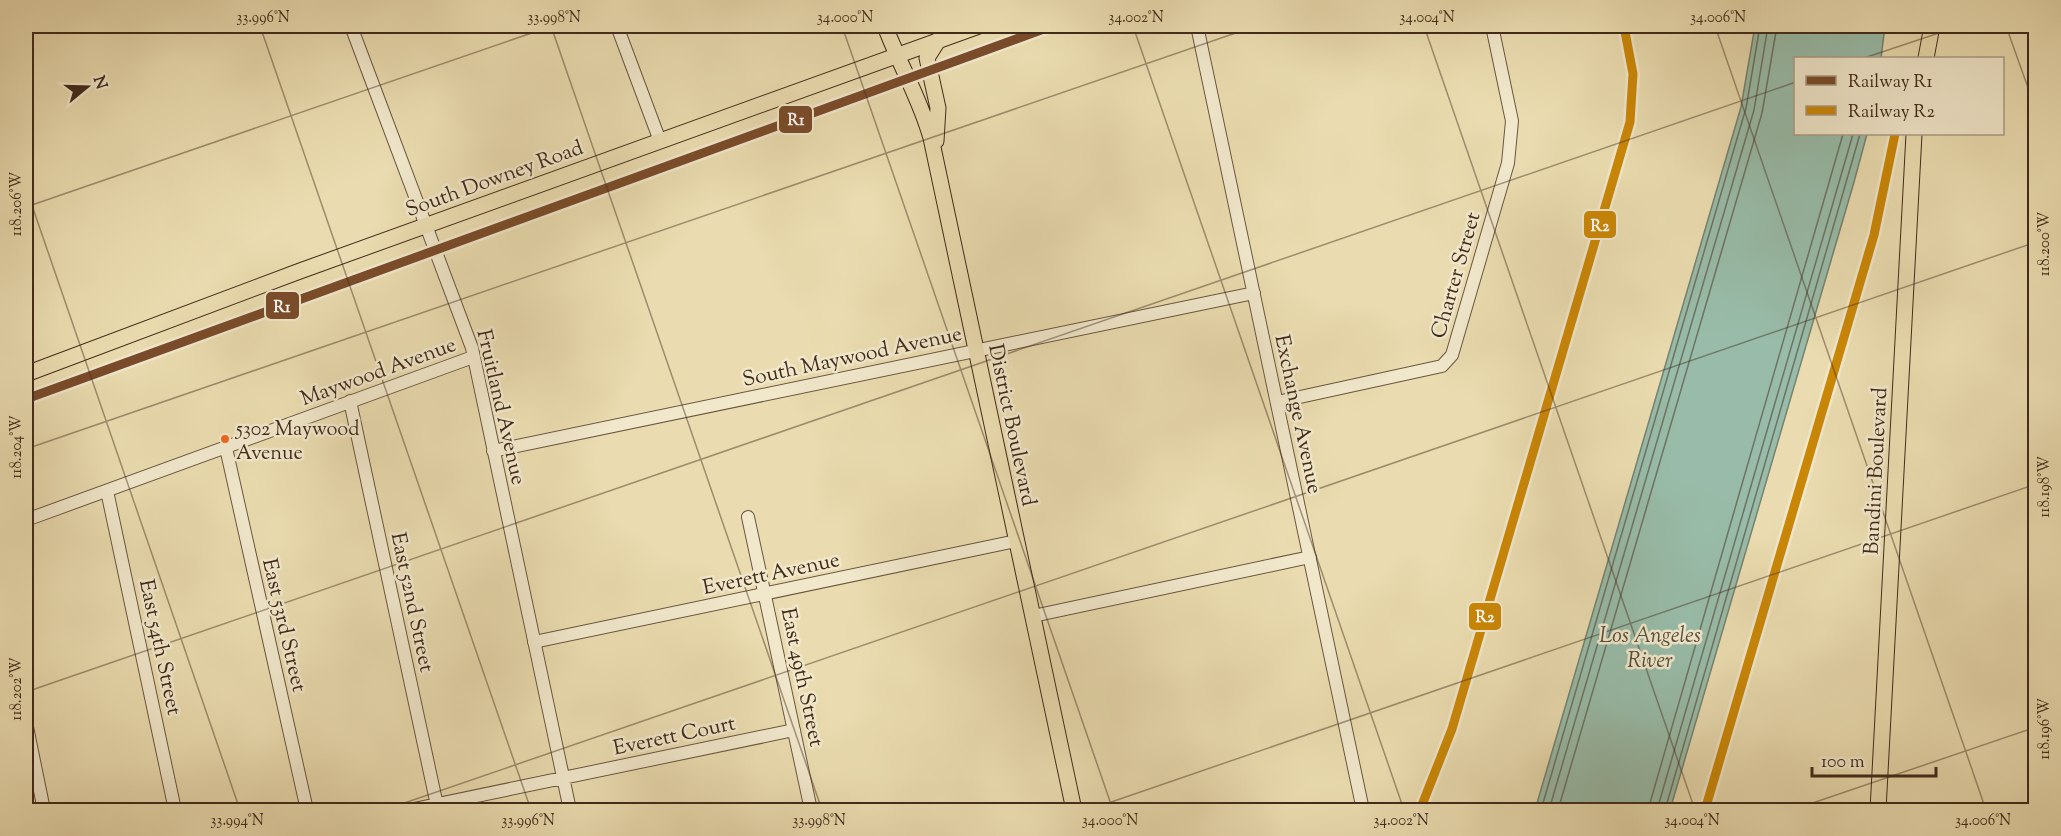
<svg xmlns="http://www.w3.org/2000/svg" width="2061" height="836" viewBox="0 0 2061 836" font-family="'Sorts Mill Goudy',serif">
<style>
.water{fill:#98bca9;stroke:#758270;stroke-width:1.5}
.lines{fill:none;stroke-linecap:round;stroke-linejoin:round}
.shore{stroke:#6c7362;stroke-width:1.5}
.minor-casing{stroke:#6b5640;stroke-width:14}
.major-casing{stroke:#412a1a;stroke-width:17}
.minor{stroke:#f1e8cc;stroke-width:12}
.major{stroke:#eadcb0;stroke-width:15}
.rail-1-casing{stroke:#f1e8cc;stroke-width:14}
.rail-2-casing{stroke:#f1e8cc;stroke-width:14}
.rail-1{stroke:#7a4b2a;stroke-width:9}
.rail-2{stroke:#ca8706;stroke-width:9}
.ticks{fill:none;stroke:#412a1a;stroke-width:1.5;stroke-opacity:0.45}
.bus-dot{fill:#f26522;stroke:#f1e8cc;stroke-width:2}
.labels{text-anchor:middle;stroke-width:5;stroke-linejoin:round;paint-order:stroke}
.bus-label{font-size:20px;fill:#412a1a;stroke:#f1e8cc;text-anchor:start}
.street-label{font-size:21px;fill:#412a1a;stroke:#f1e8cc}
.water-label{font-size:22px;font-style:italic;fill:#574e3e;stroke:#f1e8cc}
.line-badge{stroke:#f1e8cc;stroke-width:2}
.badge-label{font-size:16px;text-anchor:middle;font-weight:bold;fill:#fff}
.neatline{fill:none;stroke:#412a1a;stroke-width:2}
.ticks-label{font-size:15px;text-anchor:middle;fill:#412a1a}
</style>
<rect width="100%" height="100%" fill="#eadcb0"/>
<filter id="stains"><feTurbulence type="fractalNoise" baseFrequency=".00333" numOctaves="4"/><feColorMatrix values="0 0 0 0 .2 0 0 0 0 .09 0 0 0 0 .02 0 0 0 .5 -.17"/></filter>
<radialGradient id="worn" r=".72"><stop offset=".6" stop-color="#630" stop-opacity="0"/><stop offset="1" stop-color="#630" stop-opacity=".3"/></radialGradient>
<path class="water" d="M1755 26H1885L1881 58H1796V134H1867L1854 182 1670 810H1535L1741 107Z"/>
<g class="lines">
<path class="shore" d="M1541 810 1746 108 1760 26
M1549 810 1754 110 1768 26
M1558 810 1762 113 1777 26
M1648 810 1843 134
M1657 810 1853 134
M1665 810 1860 134"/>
<g class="minor-casing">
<path id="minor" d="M351 26 472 348 570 810
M617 26 660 141
M1197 26 1363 810
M350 401 438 810
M1277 402 1442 366 1452 355 1508 163 1512 121 1492 26
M226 448 307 810
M493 451 1254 293
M107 491 175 810
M748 517 811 810
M26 520 473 357
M1033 616 1310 557
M534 642 1016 541
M26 722 44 810
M409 810 794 730"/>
</g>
<g class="major-casing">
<path id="major" d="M885 26C899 64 920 98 931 138L1074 810
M1926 58 1932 26
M936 141 938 108 927 58 939 39
M26 374 300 271 979 26
M1878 810 1914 134"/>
</g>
<use href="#minor" class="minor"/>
<use href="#major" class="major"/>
<g class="rail-1-casing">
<path id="rail-1" d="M26 399 1052 26"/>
</g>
<g class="rail-2-casing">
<path id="rail-2" d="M1420 810 1452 729 1630 122 1633 74 1624 26
M1705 810 1874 235 1895 134
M2032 810 2036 752"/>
</g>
<use href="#rail-1" class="rail-1"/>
<use href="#rail-2" class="rail-2"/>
</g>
<path class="ticks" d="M260 26 531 810M551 26 822 810M842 26 1113 810M1133 26 1404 810M1424 26 1695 810M1715 26 1986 810M2006 26 2036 110M1864 58 1960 26M26 188 240 810M26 207 552 26M26 449 1256 26M26 692 1796 82M384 810 2036 242M1088 810 2036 484M1792 810 2036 727"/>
<circle class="bus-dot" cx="225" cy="439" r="5"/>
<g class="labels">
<g class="bus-label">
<text x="236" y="435">5302 Maywood<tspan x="236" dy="24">Avenue</tspan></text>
</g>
<g class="street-label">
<text transform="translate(494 178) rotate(-20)" y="7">South Downey Road</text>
<text transform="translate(1455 275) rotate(-74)" y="7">Charter Street</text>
<text transform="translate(852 356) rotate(-12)" y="7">South Maywood Avenue</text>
<text transform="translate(378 371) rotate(-20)" y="7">Maywood Avenue</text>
<text transform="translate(502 407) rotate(77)" y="7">Fruitland Avenue</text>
<text transform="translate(1299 414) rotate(78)" y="7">Exchange Avenue</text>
<text transform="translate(1013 425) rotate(78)" y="7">District Boulevard</text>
<text transform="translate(1875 471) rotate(-87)" y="7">Bandini Boulevard</text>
<text transform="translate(771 573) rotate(-12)" y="7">Everett Avenue</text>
<text transform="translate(413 602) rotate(78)" y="7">East 52nd Street</text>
<text transform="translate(285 625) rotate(77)" y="7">East 53rd Street</text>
<text transform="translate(161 647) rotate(78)" y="7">East 54th Street</text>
<text transform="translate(803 677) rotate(78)" y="7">East 49th Street</text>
<text transform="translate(674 735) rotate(-12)" y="7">Everett Court</text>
</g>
<g class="water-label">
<text x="1650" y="642">Los Angeles<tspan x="1650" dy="25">River</tspan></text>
</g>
</g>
<g class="line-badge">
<rect x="778" y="105" width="35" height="29" rx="6" fill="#7a4b2a"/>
<rect x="1583" y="210" width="34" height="29" rx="6" fill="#ca8706"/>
<rect x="265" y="291" width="35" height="29" rx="6" fill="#7a4b2a"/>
<rect x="1468" y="602" width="34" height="29" rx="6" fill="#ca8706"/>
</g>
<g class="badge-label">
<text x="796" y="125">R1</text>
<text x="1600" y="231">R2</text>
<text x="282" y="312">R1</text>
<text x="1485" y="622">R2</text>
</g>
<rect width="2061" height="836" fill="none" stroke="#eadcb0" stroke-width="66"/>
<rect x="1794" y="57" width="210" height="78" fill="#f1e8cc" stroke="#ab9c85" stroke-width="1.5"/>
<rect x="1806" y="76" width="30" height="9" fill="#7a4b2a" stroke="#ab9c85" stroke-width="1.5"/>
<text x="1848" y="87" font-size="18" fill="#412a1a">Railway R1</text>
<rect x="1806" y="106" width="30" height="9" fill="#ca8706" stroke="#ab9c85" stroke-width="1.5"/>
<text x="1848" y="117" font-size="18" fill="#412a1a">Railway R2</text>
<g transform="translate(87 87) rotate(71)" stroke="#f1e8cc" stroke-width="4.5" paint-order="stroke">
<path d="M0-4.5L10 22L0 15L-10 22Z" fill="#412a1a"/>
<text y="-9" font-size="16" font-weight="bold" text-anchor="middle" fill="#412a1a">N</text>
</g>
<path d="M1812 767v9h124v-9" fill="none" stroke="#412a1a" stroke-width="3"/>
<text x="1821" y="767" font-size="18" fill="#412a1a" stroke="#f1e8cc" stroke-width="4.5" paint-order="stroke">100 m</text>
<rect x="33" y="33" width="1995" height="770" class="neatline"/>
<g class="ticks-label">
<text x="263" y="22">33.996°N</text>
<text x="554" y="22">33.998°N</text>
<text x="845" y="22">34.000°N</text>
<text x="1136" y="22">34.002°N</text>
<text x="1427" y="22">34.004°N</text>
<text x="1718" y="22">34.006°N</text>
<text transform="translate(16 204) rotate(-90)" y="5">118.206°W</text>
<text transform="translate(2044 244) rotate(-90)" y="5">118.200°W</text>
<text transform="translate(16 447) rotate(-90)" y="5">118.204°W</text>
<text transform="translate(2044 487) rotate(-90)" y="5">118.198°W</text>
<text transform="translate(16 689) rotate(-90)" y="5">118.202°W</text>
<text transform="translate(2044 729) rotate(-90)" y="5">118.196°W</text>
<text x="237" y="825">33.994°N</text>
<text x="528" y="825">33.996°N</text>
<text x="819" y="825">33.998°N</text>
<text x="1110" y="825">34.000°N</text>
<text x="1401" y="825">34.002°N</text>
<text x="1692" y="825">34.004°N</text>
<text x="1983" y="825">34.006°N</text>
</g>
<rect width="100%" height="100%" filter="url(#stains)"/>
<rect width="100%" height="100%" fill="url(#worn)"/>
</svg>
